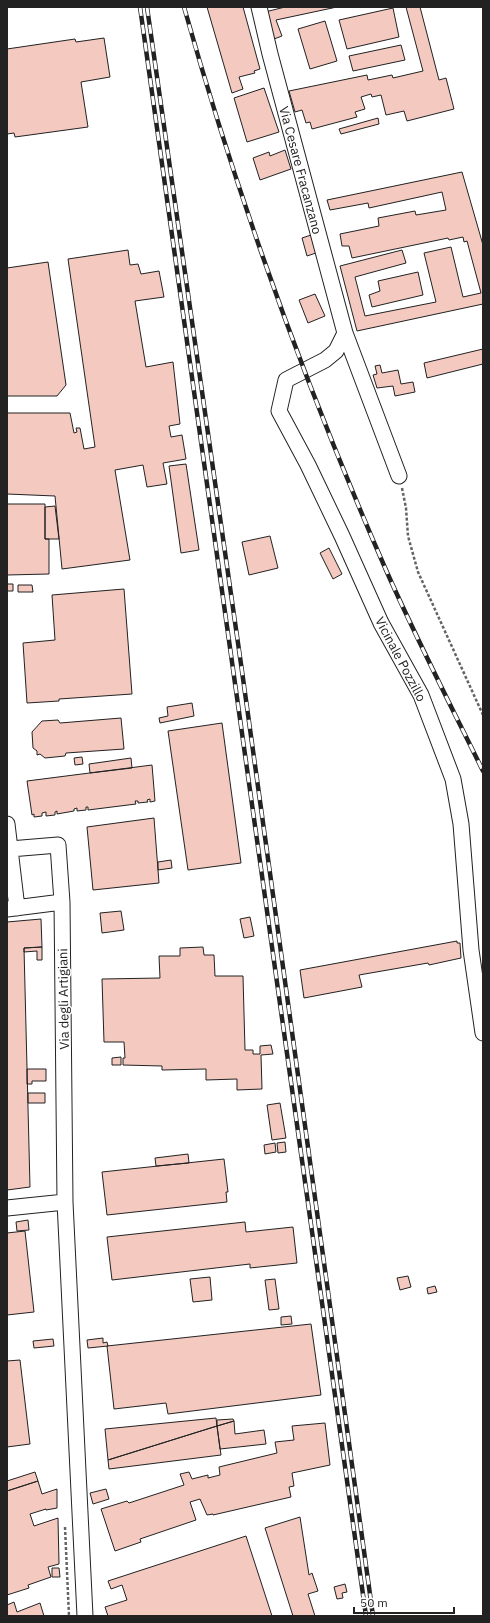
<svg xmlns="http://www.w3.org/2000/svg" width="490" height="1623" viewBox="0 0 490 1623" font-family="'IBM Plex Sans',sans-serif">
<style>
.building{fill:#f3c9c0;stroke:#222}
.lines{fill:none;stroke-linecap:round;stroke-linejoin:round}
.minor-casing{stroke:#222;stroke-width:17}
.path{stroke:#646464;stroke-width:2.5;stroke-dasharray:3 2;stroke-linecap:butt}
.minor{stroke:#fff;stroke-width:15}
.rail-casing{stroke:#222;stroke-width:4.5}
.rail{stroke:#fff;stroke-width:3;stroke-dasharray:9;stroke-linecap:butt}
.labels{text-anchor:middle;stroke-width:3;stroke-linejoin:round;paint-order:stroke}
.street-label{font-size:13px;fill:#222;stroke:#fff}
</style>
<rect width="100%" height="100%" fill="#fff"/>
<path class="building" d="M207 7H243L260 69 254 71 255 73 239 77 243 89 232 93Z
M285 7H337L276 20 282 36 274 39 265 12Z
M406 7H420L439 80 446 78 454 109 407 121 404 111 386 115 381 95 372 97 371 94 361 97 365 109 355 112 357 117 312 129 310 122 306 123 302 110 295 112 289 91 367 75 368 80 392 75 393 78 423 71Z
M393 8 399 37 347 49 339 20Z
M325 21 337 61 310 69 298 29Z
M104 38 110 77 81 82 88 127 15 137 14 133 7 134V49L75 39 76 42Z
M401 45 405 60 353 71 349 56Z
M264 88 279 132 247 142 234 98Z
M378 118 379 124 341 134 339 129Z
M285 150 291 169 260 180 253 158 269 152 270 156Z
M462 172 483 245V304L357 331 340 266 402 250 406 263 355 277 365 316 436 302 424 253 451 247 463 297 481 293 467 241 464 242 463 237 449 240 448 238 352 258 349 246H342L340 234 379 226 378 218 415 211 416 215 446 210 442 192 369 208 368 203 330 210 327 200Z
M311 235 316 253 307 256 302 238Z
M128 250 130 265 138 264 141 274 159 271 164 297 135 301 146 367 173 362 180 424 169 426 171 437 182 435 186 459 163 463 167 484 147 487 143 465 115 470 130 560 62 569 55 496 7 494V413H70L74 433 77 432 76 428H80L84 449 95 447 68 259Z
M48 262 66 385 57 396H7V268Z
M418 272 423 295 372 307 369 295 380 291 378 281Z
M315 294 325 316 308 323 299 300Z
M483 349V364L427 378 424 363Z
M380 365 382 373 398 370 401 384 413 382 415 392 395 396 393 386 377 388 373 375 377 374 375 366Z
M186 464 199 550 181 553 169 466Z
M7 504H45V539H49V574L7 575Z
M55 506 59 539H45V507Z
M270 536 278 568 249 575 242 542Z
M329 548 342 574 333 579 320 553Z
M7 584H13V591H7Z
M18 585H32L33 592H18Z
M124 589 132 694 59 699V701L27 703 23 643 55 640 52 595Z
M192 703 194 716 160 723 159 718 168 716 167 707Z
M121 718 124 749 66 753 65 756 45 758 40 754 37 755V751L33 748 32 732 42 721 58 720 60 723Z
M222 723 241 863 188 870 168 731Z
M82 757 83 764 75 765 74 758Z
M131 758 132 768 90 773 89 764Z
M152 765 155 801 150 802V799L147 800 148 802 138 803V801H135L136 804 88 810V807H86V810L77 811V808L74 809V811L57 814V811L55 812V815L46 816V812L42 813V816L34 817V814L32 815 27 781Z
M154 818 159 883 93 890 87 827Z
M171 860 172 868 158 870V862Z
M121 911 124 930 102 933 100 913Z
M250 917 254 936 244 938 240 919Z
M41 919 42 947 24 948 30 1187 7 1190V922Z
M457 941V943H460L461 958 429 965 428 963 359 975 362 987 304 998 300 970Z
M42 947V960H37V951L24 952V948Z
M203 947 204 955H214L215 976H243L245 1050H253V1054H260V1046L271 1045 273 1054 261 1055 262 1089 237 1090V1079L206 1080V1069L162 1070V1066L123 1065V1058H125L124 1042H104L102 979 160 978 159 956H180V948Z
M121 1057V1065H112V1058Z
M27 1069H46V1081H32V1084H27Z
M28 1093H45V1103H28Z
M280 1103 286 1138 272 1140 267 1105Z
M285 1142 286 1152 278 1153 277 1143Z
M275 1143 276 1152 265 1154 264 1145Z
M188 1154 189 1163 156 1166 155 1158Z
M224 1159 228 1192H226L227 1202 107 1215 102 1172Z
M28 1220 29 1230 17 1231 16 1222Z
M245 1222 246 1232 293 1227 297 1263 250 1268V1264L112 1280 107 1237Z
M25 1231 34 1312 7 1315V1233Z
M408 1276 411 1287 400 1290 397 1278Z
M210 1277 212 1300 193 1302 190 1279Z
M275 1279 279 1309 269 1310 265 1280Z
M435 1286 437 1292 428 1294 427 1288Z
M291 1316 292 1324 281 1325V1317Z
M311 1324 321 1395 168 1414 166 1403 114 1409 107 1346Z
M103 1338V1343L107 1342 108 1346 88 1348 87 1340Z
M53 1339 54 1346 34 1348 33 1341Z
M20 1360 30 1444 7 1447V1361Z
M216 1418 217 1426 108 1460 105 1429Z
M233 1419 234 1421 217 1426V1420Z
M234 1421 235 1434 264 1430 266 1444 220 1449 217 1426Z
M325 1423 330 1465 292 1473 294 1486 289 1487 291 1497 213 1515V1514L207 1515 200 1499 190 1502 196 1520 140 1539 141 1542 115 1551 101 1509 127 1501 129 1503 184 1485 180 1474 189 1472 192 1479 208 1475V1478L220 1475 219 1467 277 1453 275 1442 294 1440 292 1426Z
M217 1426 221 1455 109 1469 108 1460Z
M35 1472 38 1481 7 1491V1481Z
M38 1481 42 1494 57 1489V1508L46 1510V1509L30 1514 34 1526 58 1518 59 1564 48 1567 51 1577 28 1585 29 1588 7 1595V1491Z
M106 1489 109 1499 93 1504 90 1493Z
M300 1517 309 1575 312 1573 318 1591 308 1594 315 1616H293L265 1528Z
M246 1536 272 1616H108L105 1607 127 1600 122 1585 111 1589 108 1581Z
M52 1568H59L60 1577H52Z
M345 1584 347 1592 342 1593 343 1598 337 1599 334 1587Z
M14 1602 17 1612 40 1603 44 1616H7V1605Z"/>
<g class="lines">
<g class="minor-casing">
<path id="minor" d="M259 7 270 54 345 333 399 476
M345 333 336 351 325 360 286 380 279 411 308 465 342 536 381 623 421 695 453 779 461 824 471 950 483 1033
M7 824 17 908
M10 849 58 845 62 902 65 1202 85 1616
M7 909 62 902
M7 1208 65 1202"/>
</g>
<path class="path" d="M402 488 406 508 408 536 418 572 483 715
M65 1527 69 1616"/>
<use href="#minor" class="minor"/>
<g class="rail-casing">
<path id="rail" d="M140 7 366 1616
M147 7 241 664 373 1616
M184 7C238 199 306 387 386 570 416 638 450 704 483 771"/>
</g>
<use href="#rail" class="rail"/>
</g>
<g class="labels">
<g class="street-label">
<text transform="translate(301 170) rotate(75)" y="5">Via Cesare Fracanzano</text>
<text transform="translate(401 659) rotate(62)" y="5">Vicinale Pozzillo</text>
<text transform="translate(63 999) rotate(-91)" y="5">Via degli Artigiani</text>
</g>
</g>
<rect width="490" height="1623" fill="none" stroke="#222222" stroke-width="16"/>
<path d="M354 1607v6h100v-6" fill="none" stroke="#222222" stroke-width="2"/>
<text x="360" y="1607" font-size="12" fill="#222222" stroke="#ffffff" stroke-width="3" paint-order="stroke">50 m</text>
</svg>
